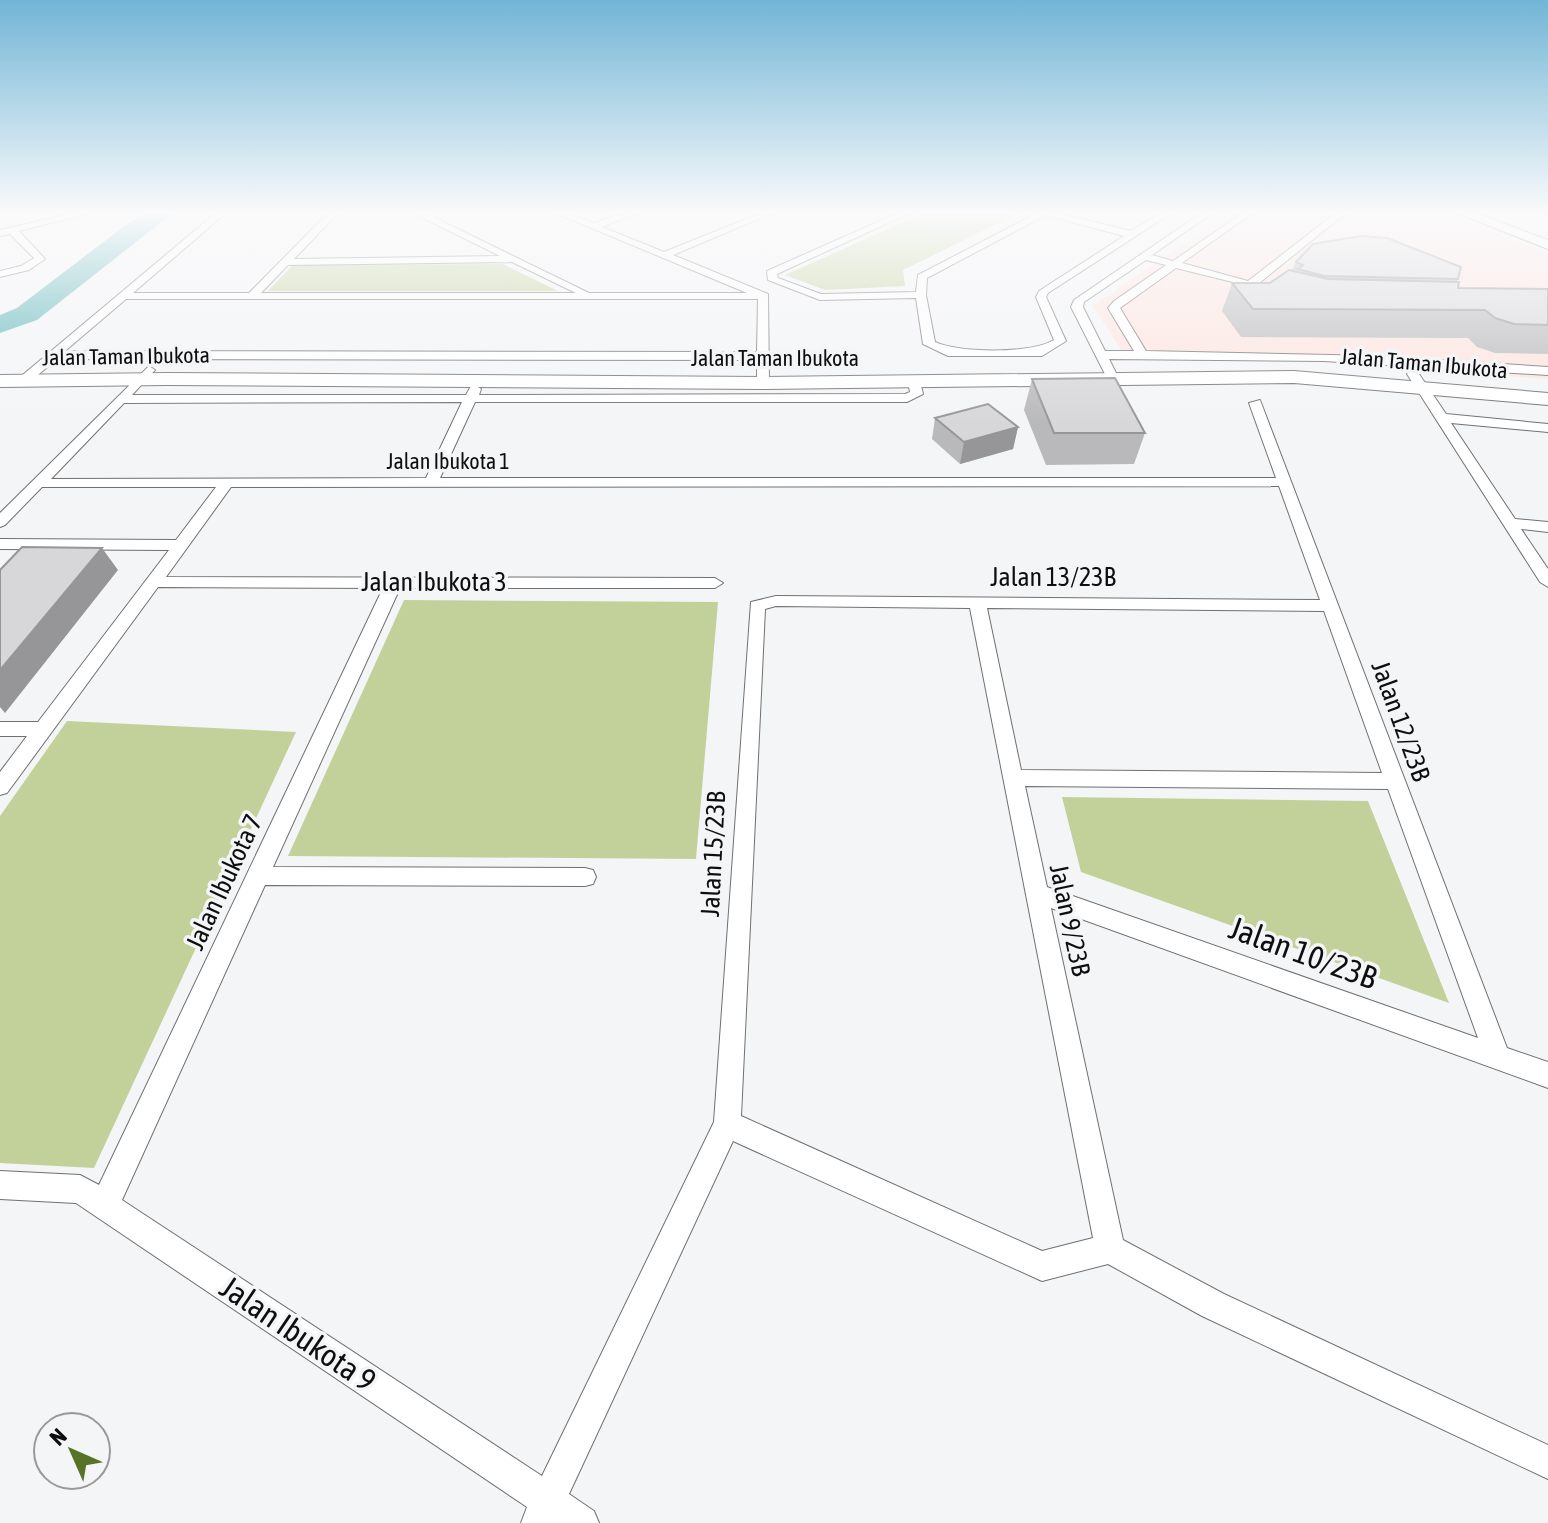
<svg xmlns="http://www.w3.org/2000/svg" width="1548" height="1523" viewBox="0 0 1548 1523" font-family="'Asap Condensed',sans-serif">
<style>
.commercial{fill:#fee4de}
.green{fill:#c2d19a}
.water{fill:#61b6ba}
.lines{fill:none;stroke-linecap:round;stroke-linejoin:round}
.river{fill:#61b6ba;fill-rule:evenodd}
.street-casing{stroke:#6f7072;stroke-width:2}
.secondary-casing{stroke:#6f7072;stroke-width:2}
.street{fill:#fff;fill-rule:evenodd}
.secondary{fill:#fff;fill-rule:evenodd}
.wall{fill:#b9b9bb}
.shaded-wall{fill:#969699}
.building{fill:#d7d7da;stroke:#969699;stroke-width:2}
.labels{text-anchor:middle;stroke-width:7;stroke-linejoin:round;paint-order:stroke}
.far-street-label{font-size:22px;fill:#0e0e0f;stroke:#f4f5f7}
.street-label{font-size:26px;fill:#0e0e0f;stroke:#f4f5f7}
.near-street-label{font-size:32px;fill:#0e0e0f;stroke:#f4f5f7}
</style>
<rect width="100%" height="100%" fill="#f4f5f7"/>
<path class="commercial" d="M1231 212H1442L1548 253V379L1280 359 1128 360 1093 306Z"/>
<path class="green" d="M926 212 1019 213 903 270 905 286 825 290 785 275Z
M503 264 558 291H268L293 265Z
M404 600 718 602 696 859 288 856Z
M67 721 296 732 94 1168 0 1163V816Z
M1062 797 1368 801 1449 1003 1081 872Z"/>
<path class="water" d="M161 212H173L30 315 0 327V323L18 314Z"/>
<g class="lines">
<path class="river" d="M148 212H174L37 320 0 333V315L17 308 127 224Z"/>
<g class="street-casing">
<path id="street" d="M79 212H95L19 231 45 259 29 270 0 277V271L21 266 34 258 10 234 0 236V230Z
M217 212H227L133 293H249L329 212H339L294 259 500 256 411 212H423L589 293H747L553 212H565L594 223 628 212H640L602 227 664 252 764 212H775L673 255 768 294 769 383 763 387 757 383V360L57 359 27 384H19V378ZM512 262 576 293H261L288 265ZM126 299H758L757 352 65 351Z
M900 212H912L777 274 778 278 821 294 916 292 918 275 1039 212H1054L1131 231 1162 212H1173L1048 293 1046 297 1066 341 1042 356H948L923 344 916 298 820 300 768 280 767 271ZM1046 215 1124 236 1039 291 1036 297 1054 340C1030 354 960 353 935 342L926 295 927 278Z
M1203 212H1214L1152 255 1173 261 1244 212H1254L1182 263 1248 281 1337 212H1347L1258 284 1273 288V292L1176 268 1120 308 1146 351 1380 356 1548 367V375L1324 361 1109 359 1120 381 1110 384 1071 307 1074 300ZM1146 260 1166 265 1114 301 1108 308 1134 351H1105L1083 307 1084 302Z
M149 366 155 370 132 395H466L471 386 475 385 481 389 479 395 905 394 910 392 908 382 914 378 920 382 923 394 907 402H475L440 478H1276L1249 403 1260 400 1507 1048 1548 1062V1088L1051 908 1123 1240 1224 1294 1548 1445V1479L1202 1316 1108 1264 1042 1281 733 1141 569 1494 594 1511 599 1523H521L527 1507 76 1203 0 1199V1171L80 1175 99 1185 383 588 158 587 7 793 0 795V772L27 736H0V722H38L169 550 0 549V539L176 540 216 487H42L5 525 0 527V513ZM462 402 426 478 51 479 124 403ZM1279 486 1320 600 776 596 751 602 714 1122 542 1476 122 1200 265 885 585 886 593 884 596 877 593 870 585 868 273 867 400 588H715L723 583 715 578 166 577 231 487ZM776 606 970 608 1093 1238 1042 1251 741 1116 765 609ZM987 608 1324 611 1382 773 1021 770ZM1025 786 1388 789 1478 1038 1047 887Z
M1409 371H1417L1446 414 1548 424V432L1451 423 1515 519 1548 522V532L1521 529 1548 569V587L1540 582 1407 374Z"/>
</g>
<g class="secondary-casing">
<path id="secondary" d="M1454 212H1473L1548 240V249Z
M1294 371 1548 393V405L1294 383 763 389 166 385 0 387V375L166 373 763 377Z"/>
</g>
<use href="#street" class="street"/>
<use href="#secondary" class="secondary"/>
</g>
<path class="wall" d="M1296 262 1458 279 1456 282 1458 288 1548 289V354L1495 353 1477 347 1468 338 1241 337 1222 311 1232 283H1270L1292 270Z
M1032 379 1145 433 1134 464 1046 465 1024 410Z
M935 418 1018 427 1013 449 960 464 932 439Z"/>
<path class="shaded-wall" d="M1018 427 1013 449 960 464 964 442Z
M102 548 118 570 5 713 0 707V670Z"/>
<path class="building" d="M1361 236 1387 238 1461 267 1458 279 1324 276 1298 269 1303 265 1296 262 1313 244Z
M1289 270 1328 279 1459 282 1458 288 1548 289V325L1514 324 1495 318 1485 310 1253 309 1232 283H1270Z
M1115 378 1145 433H1054L1032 379Z
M988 404 1018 427 964 442 935 418Z
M22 547 102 548 0 670V570Z"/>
<linearGradient id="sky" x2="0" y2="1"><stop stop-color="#72b5d6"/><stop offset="0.5" stop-color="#fafafb"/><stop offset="1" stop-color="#fafafb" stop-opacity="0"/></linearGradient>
<rect width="1548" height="425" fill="url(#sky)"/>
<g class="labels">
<g class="far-street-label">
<text transform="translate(126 356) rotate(-1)" y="8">Jalan Taman Ibukota</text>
<text x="775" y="366">Jalan Taman Ibukota</text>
<text transform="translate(1424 363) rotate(5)" y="8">Jalan Taman Ibukota</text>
<text x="448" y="469">Jalan Ibukota 1</text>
</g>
<g class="street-label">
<text x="1053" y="586">Jalan 13/23B</text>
<text x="434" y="591">Jalan Ibukota 3</text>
<text transform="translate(1401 721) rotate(70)" y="9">Jalan 12/23B</text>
<text transform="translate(713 854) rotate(-87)" y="9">Jalan 15/23B</text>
<text transform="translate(224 882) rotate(-65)" y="9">Jalan Ibukota 7</text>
<text transform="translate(1070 920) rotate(78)" y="9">Jalan 9/23B</text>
</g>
<g class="near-street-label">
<text transform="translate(1303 953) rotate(20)" y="11">Jalan 10/23B</text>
<text transform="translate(298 1334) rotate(34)" y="11">Jalan Ibukota 9</text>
</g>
</g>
<g transform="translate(72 1451) rotate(315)"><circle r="38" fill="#f4f5f7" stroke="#98999a" stroke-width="2"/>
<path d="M0-6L14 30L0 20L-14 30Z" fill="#577328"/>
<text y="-12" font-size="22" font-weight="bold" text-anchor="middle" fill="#0e0e0f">N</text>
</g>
</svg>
